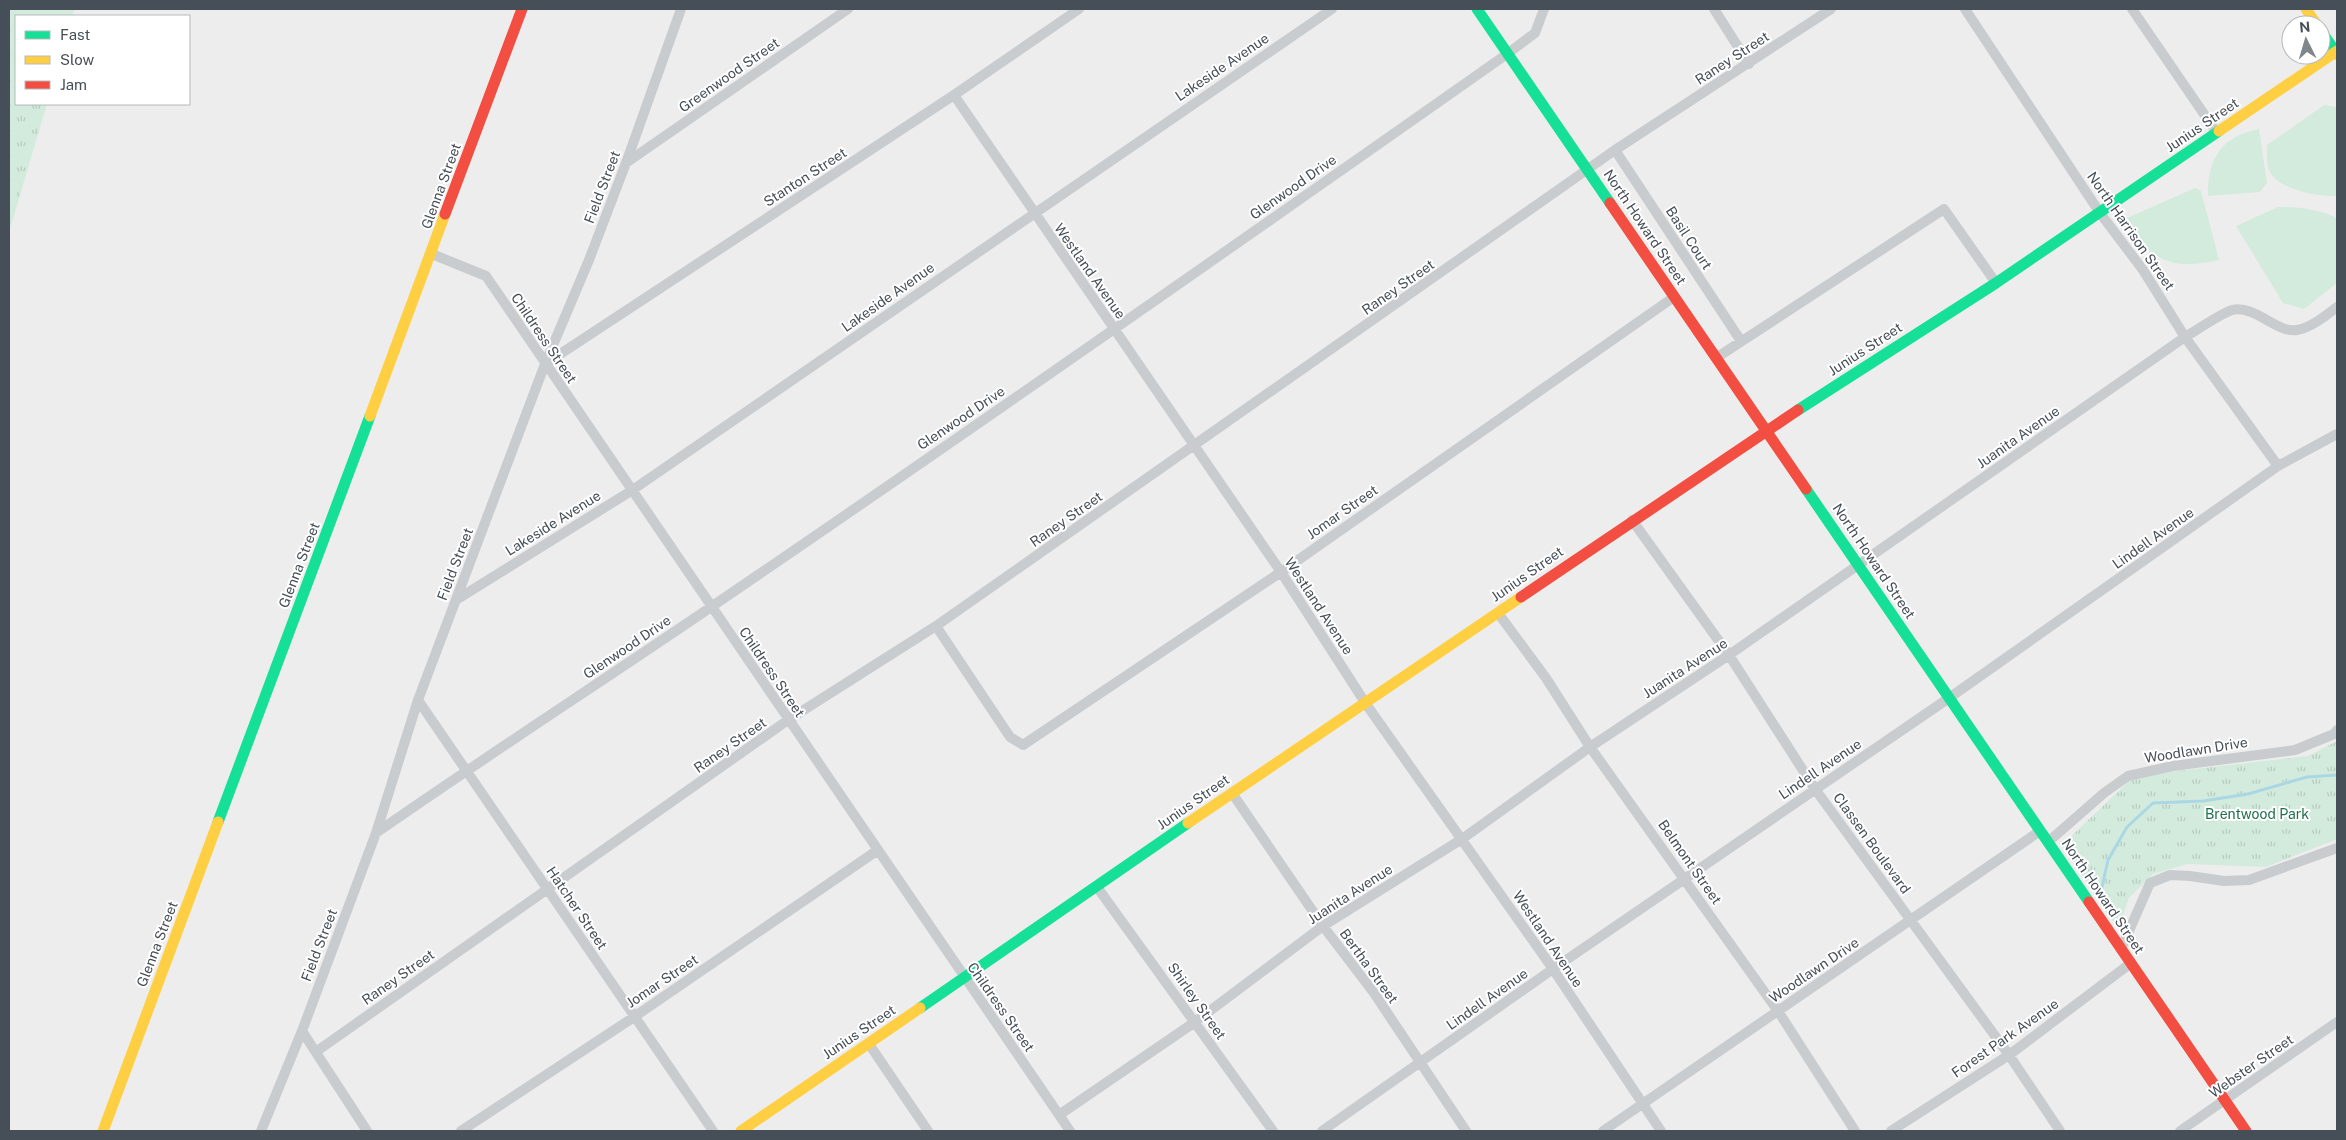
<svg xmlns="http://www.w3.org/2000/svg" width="2346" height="1140" viewBox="0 0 2346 1140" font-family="'Public Sans',sans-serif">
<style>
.grass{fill:#d3ebdd}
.park{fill:url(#park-tufts)}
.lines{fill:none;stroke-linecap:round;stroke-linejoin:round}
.stream{stroke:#abd7e5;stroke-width:3}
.street{stroke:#c9ccce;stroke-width:10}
.fast{stroke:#16e098;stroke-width:11}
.slow{stroke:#ffcf43;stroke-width:11}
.jam{stroke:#f24e42;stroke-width:11}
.labels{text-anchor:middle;stroke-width:4;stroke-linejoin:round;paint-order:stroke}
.street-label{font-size:14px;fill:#464f57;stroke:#fff}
.park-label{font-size:14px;fill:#1f714a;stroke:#fff}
</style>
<defs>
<pattern id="park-tufts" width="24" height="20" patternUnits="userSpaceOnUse" patternTransform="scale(1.25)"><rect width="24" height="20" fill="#d3ebdd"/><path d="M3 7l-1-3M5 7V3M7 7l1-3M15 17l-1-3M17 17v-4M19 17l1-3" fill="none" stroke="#b6cbc0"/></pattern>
</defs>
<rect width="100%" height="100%" fill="#eeeded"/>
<path class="grass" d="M2324 105 2337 107V196C2319 197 2279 190 2270 172 2266 165 2267 152 2267 145Z
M2259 129 2267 183 2260 192 2208 196C2207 159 2222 136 2259 129Z
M2195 188 2201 191 2219 260C2172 271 2148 261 2127 218Z
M2278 207C2300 207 2317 209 2337 218V283L2304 309 2283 303 2236 226Z"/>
<path class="park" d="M9 9H75L72 16H16V104H47L9 232Z
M2337 741V839L2266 867 2187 864 2153 874 2129 898 2118 929 2062 845 2129 781 2168 772 2308 756Z"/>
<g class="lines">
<path class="stream" d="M2100 896 2108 860 2127 827 2153 803 2203 801 2248 794 2307 777 2337 775"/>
<path class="street" d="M1714 9 1749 64
M1965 9 2100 213 2143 270 2185 337 2278 466
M2132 9 2217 133
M954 95 1281 572 1366 704 1553 969 1661 1131
M1615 150 1741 341
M626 163 848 9
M432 254 486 276 1070 1131
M1716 358 1944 209 1996 283
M545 364 954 95 1079 9
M1632 520 1729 655 1815 789 2009 1055 2060 1131
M456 600 631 491 1332 9
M1498 613 1546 678 1590 747 1778 1011 1855 1131
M936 626 1010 737 1023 745 1281 572 1674 297
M418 700 713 1131
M1232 793 1323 926 1374 993 1466 1131
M376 833C488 755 601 682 714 605 980 424 1244 239 1507 54L1535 33 1544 9
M2048 842 2104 793 2128 776 2173 766 2295 750 2334 734 2337 730
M1097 887 1273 1131
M2121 949 2150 883 2170 875 2190 876 2224 881 2249 880 2337 848
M302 1031 367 1131
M869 1044 928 1131
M317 1051 788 720 936 626 1615 150 1831 9
M1059 1115 1195 1022 1323 926 1462 839 1590 747 1729 655 2185 337C2197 330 2220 314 2232 310 2254 304 2278 334 2297 330 2312 327 2325 316 2337 307
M261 1131 302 1031 376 833 418 700 545 364 589 260 626 163 681 9
M461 1131 634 1017 878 850
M1322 1131 1553 969 1949 698 2278 466 2337 434
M1603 1131 2040 831
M1891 1131 2009 1055 2131 963
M2180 1131 2337 1022"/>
<path class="fast" d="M1477 9 1610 203
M2321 31 2337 54
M1798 410 1996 283 2219 131
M1806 489 2089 902
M218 822 370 416
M920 1008 1188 823"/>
<path class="slow" d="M2306 9 2317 25
M2219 131 2337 51
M370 416 445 214
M1188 823 1521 597
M103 1131 218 822
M741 1131 920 1008"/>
<path class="jam" d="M1610 203 1806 489
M445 214 522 9
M1521 597 1798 410
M2089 902 2246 1131"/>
</g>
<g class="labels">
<g class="street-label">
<text transform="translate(1732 58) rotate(-33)" y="5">Raney Street</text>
<text transform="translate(1222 67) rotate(-34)" y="5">Lakeside Avenue</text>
<text transform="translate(729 75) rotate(-35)" y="5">Greenwood Street</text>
<text transform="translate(2202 125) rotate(-34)" y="5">Junius Street</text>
<text transform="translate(805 177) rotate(-33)" y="5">Stanton Street</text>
<text transform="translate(441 186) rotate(-70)" y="5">Glenna Street</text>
<text transform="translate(602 187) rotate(-69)" y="5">Field Street</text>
<text transform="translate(1293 187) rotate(-35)" y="5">Glenwood Drive</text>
<text transform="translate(1645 227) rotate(56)" y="5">North Howard Street</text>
<text transform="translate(2131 231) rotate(55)" y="5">North Harrison Street</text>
<text transform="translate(1689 238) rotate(57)" y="5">Basil Court</text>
<text transform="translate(1090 271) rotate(55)" y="5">Westland Avenue</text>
<text transform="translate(1398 287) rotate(-35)" y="5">Raney Street</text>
<text transform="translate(888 297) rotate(-35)" y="5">Lakeside Avenue</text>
<text transform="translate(544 338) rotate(56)" y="5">Childress Street</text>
<text transform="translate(1865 349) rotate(-33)" y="5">Junius Street</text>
<text transform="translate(961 418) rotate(-34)" y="5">Glenwood Drive</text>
<text transform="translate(2018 437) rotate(-35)" y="5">Juanita Avenue</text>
<text transform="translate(1342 512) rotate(-35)" y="5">Jomar Street</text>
<text transform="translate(1066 519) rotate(-35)" y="5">Raney Street</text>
<text transform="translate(553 523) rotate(-32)" y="5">Lakeside Avenue</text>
<text transform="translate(2153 538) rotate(-35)" y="5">Lindell Avenue</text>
<text transform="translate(1874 561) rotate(56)" y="5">North Howard Street</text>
<text transform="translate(455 564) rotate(-69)" y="5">Field Street</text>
<text transform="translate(299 565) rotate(-69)" y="5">Glenna Street</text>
<text transform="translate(1527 574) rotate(-35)" y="5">Junius Street</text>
<text transform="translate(1319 606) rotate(57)" y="5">Westland Avenue</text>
<text transform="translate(627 647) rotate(-34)" y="5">Glenwood Drive</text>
<text transform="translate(1685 668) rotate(-33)" y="5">Juanita Avenue</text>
<text transform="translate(772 672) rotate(56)" y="5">Childress Street</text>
<text transform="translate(730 745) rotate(-35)" y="5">Raney Street</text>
<text transform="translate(2196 750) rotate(-9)" y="5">Woodlawn Drive</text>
<text transform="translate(1820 769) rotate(-34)" y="5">Lindell Avenue</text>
<text transform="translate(1193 802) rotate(-35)" y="5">Junius Street</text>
<text transform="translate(1872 843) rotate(54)" y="5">Classen Boulevard</text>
<text transform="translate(1690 862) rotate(55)" y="5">Belmont Street</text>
<text transform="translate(1350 894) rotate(-33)" y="5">Juanita Avenue</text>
<text transform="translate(2103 896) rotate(56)" y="5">North Howard Street</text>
<text transform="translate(577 908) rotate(56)" y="5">Hatcher Street</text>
<text transform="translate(1548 939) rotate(56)" y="5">Westland Avenue</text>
<text transform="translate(157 944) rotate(-69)" y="5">Glenna Street</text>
<text transform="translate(319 945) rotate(-69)" y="5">Field Street</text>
<text transform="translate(1369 966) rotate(54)" y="5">Bertha Street</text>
<text transform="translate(1814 970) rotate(-34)" y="5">Woodlawn Drive</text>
<text transform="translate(398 977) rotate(-35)" y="5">Raney Street</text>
<text transform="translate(662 981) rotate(-34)" y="5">Jomar Street</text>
<text transform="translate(1487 999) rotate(-35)" y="5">Lindell Avenue</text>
<text transform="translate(1197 1001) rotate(55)" y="5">Shirley Street</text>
<text transform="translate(1001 1007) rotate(55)" y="5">Childress Street</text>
<text transform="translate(859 1032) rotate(-34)" y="5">Junius Street</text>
<text transform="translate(2005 1038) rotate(-35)" y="5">Forest Park Avenue</text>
<text transform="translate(2251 1066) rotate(-35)" y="5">Webster Street</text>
</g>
<g class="park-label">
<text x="2257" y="819">Brentwood Park</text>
</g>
</g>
<rect width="2346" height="1140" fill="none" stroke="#464f57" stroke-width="20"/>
<rect x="15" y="15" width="175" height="90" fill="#ffffff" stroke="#b5b9bc"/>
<rect x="25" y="31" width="25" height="8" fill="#16e098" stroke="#b5b9bc"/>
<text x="60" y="40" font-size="15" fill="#464f57">Fast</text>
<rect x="25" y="56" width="25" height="8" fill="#ffcf43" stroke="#b5b9bc"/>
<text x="60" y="65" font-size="15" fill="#464f57">Slow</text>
<rect x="25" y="81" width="25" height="8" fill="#f24e42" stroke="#b5b9bc"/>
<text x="60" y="90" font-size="15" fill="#464f57">Jam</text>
<g transform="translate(2306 40) rotate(355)"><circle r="24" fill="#ffffff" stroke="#b5b9bc"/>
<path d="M0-4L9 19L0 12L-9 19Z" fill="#81868c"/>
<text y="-8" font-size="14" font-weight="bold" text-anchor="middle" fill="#464f57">N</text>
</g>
</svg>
